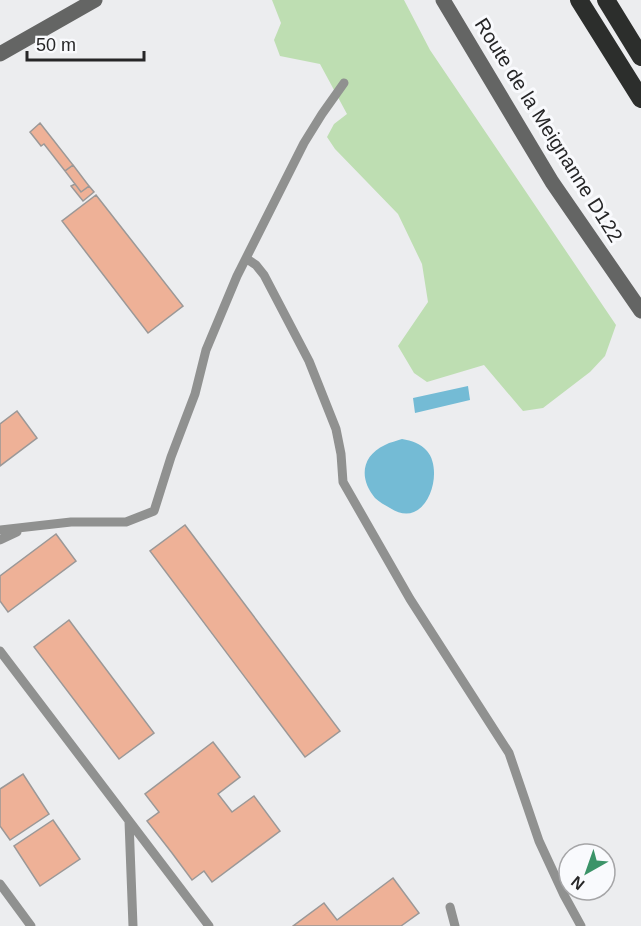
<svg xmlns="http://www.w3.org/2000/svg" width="641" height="926" viewBox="0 0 641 926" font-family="Helvetica,sans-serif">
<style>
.green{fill:#bedeb2}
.water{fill:#74bbd5}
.building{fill:#eeb197;stroke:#9b9897;stroke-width:1.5}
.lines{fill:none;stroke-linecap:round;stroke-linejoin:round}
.lane{stroke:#909190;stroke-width:9}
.secondary{stroke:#646564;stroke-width:15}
.highway{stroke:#2c2e2c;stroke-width:18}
.labels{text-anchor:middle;stroke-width:6;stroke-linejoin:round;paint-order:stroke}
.street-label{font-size:20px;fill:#262627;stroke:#f9fafd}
</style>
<rect width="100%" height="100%" fill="#ecedef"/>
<path class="green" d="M272 0H404L430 50 616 325 605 356 590 372 543 408 523 411 484 365 427 382 414 373 398 346 428 302 422 264 398 214 335 149 327 137 334 124 347 114 320 64 280 56 274 40 281 23Z"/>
<path class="water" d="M468 386 470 400 415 413 413 398Z
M402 439C412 441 420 443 427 451 445 471 427 532 390 508 385 505 379 502 375 498 359 479 361 456 385 445 390 442 397 441 402 439Z"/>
<path class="building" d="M40 123 73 165 65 171 44 144 41 146 30 132Z
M73 165 89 186 81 192 65 171Z
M75 184 81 192 89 186 94 192 83 201 71 186Z
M96 195 183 306 148 333 62 221Z
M17 411 37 438 0 466V424Z
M185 525 340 731 305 757 150 551Z
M56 534 76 561 8 612 0 601V576Z
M69 620 154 733 119 759 34 647Z
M213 742 240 777 218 794 232 812 254 796 280 831 212 882 204 871 192 880 172 853 147 821 159 812 145 794Z
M23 774 49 814 10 840 0 826V789Z
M53 820 80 859 40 886 14 846Z
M393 878 419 913 401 926H293L324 903 337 920Z"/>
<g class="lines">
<path class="lane" d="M247 259 256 265 264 275 309 361 336 429 341 454 343 482 410 599 509 753 539 841 564 895 581 926
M0 530 71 522H126L154 511 171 457 195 394 206 350 237 276 304 143 322 114 344 83
M0 540 17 532
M0 651 209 926
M129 821 133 926
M0 884 31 926
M450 907 455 926"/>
<path class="secondary" d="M443 0 552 182 641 311
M0 54 95 0"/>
<path class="highway" d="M579 0 641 99
M606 0 641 57"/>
</g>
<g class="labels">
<g class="street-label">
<text transform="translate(549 130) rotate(58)" y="7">Route de la Meignanne D122</text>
</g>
</g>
<g transform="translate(587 872) rotate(220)"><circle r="28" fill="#f9fafd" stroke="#a5a5a7" stroke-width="1.5"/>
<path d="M0-4.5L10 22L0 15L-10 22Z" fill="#3b9368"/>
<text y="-9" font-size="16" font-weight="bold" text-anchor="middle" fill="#262627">N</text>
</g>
<path d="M27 51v9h117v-9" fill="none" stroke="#262627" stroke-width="3"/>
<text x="36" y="51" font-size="18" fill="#262627" stroke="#f9fafd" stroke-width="4.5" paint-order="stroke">50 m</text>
</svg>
